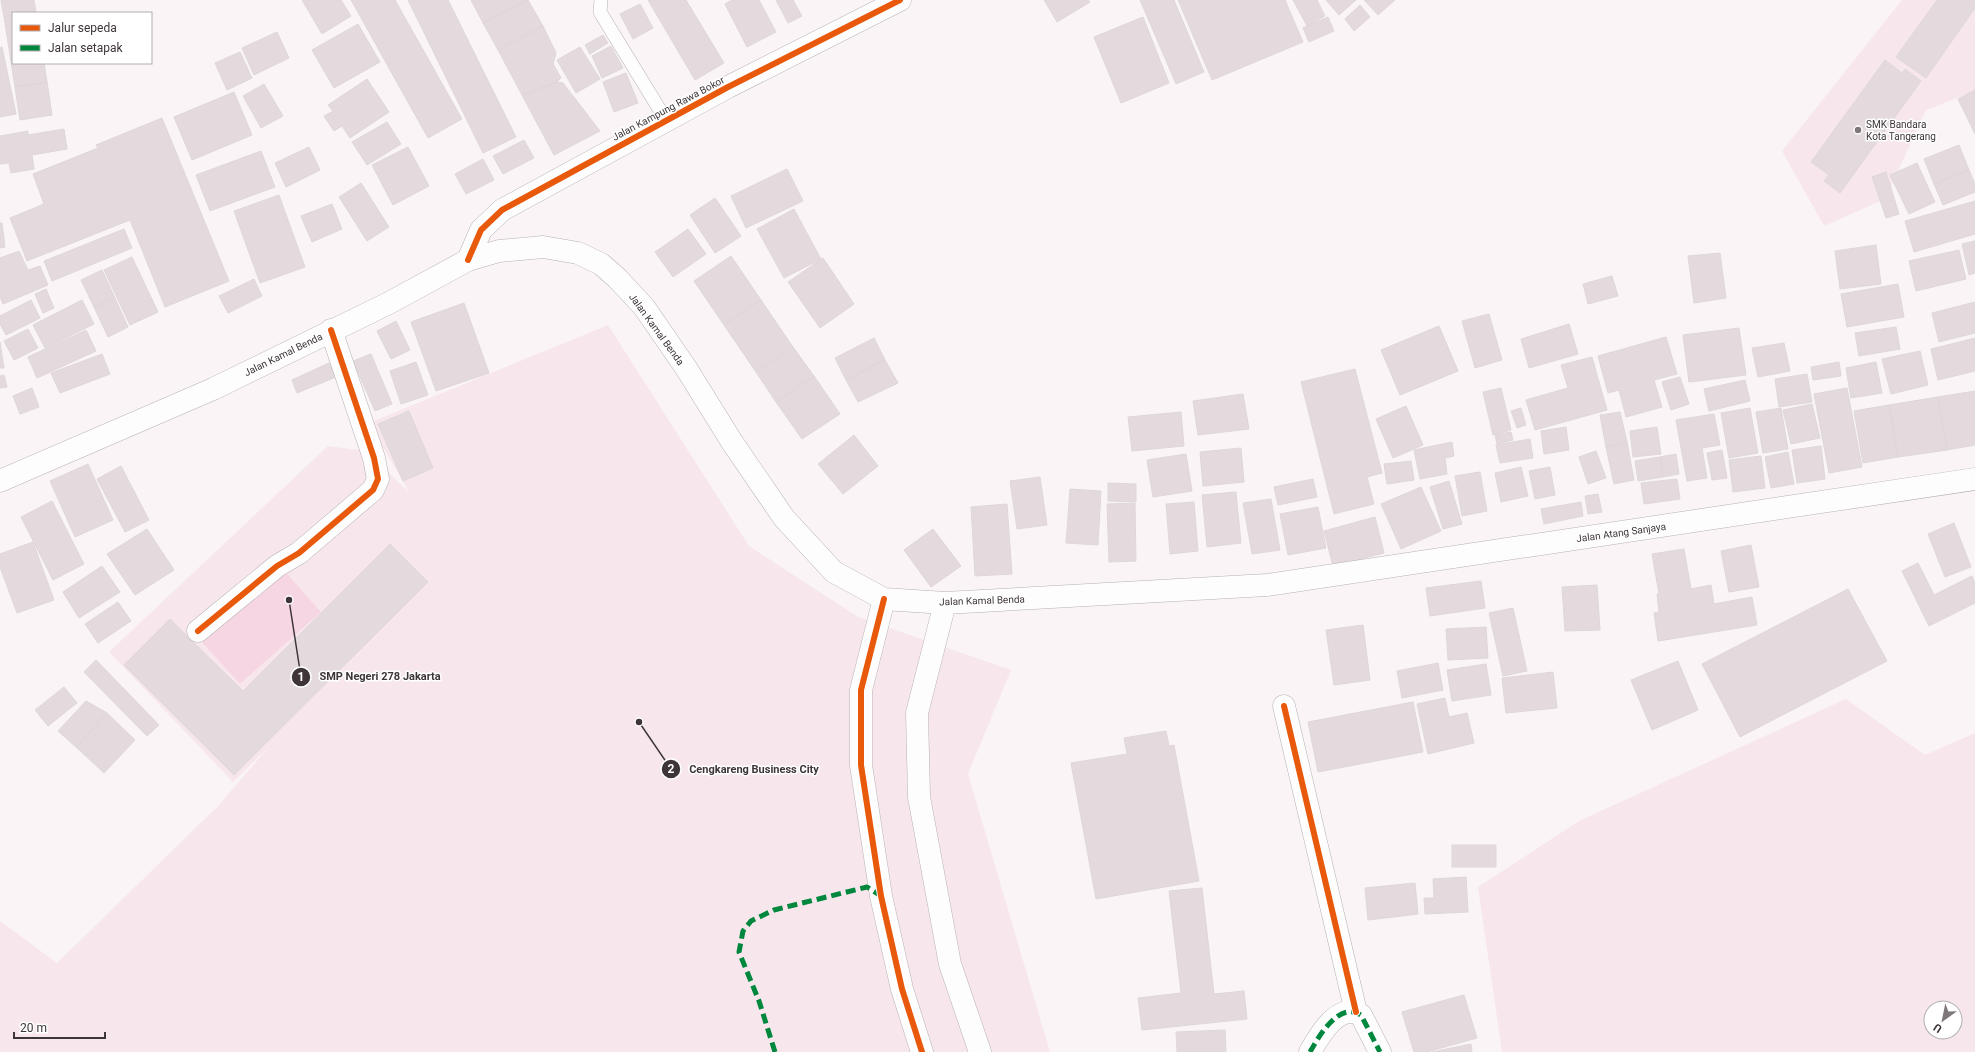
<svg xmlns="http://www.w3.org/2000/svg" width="1975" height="1052" viewBox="0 0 1975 1052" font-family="Roboto,sans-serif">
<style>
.built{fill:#f7e7ec;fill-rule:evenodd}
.green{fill:#f7d6e3}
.building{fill:#e4dade;stroke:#ded7da}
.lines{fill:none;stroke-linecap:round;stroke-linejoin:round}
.lane-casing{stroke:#b7b1b3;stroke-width:14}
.street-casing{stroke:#b7b1b3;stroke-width:23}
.secondary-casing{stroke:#b7b1b3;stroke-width:23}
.lane{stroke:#fefdfe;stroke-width:13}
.street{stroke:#fefdfe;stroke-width:22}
.secondary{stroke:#fefdfe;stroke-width:22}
.quiet{stroke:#00873e;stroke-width:5;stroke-dasharray:10 5;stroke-linecap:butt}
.cycleway-casing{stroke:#fff;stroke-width:8}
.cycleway{stroke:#e8590c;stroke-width:6}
.poi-dot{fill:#7f787a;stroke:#fff;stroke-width:1.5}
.labels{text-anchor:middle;stroke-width:3;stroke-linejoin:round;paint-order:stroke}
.street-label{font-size:10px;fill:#3d3538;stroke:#fff}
.poi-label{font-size:10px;fill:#3d3538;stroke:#fff;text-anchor:start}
.leader{fill:none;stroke:#3d3538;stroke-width:1.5}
.callout-dot{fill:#3d3538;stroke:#fff;stroke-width:1.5}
.mark-label{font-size:12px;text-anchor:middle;font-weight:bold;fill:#fff}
.callout-label{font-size:11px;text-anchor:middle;font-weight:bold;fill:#3d3538;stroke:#fff;stroke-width:3;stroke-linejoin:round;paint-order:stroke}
</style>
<rect width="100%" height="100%" fill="#faf4f6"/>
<path class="built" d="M1902 0H1975V91L1926 110 1885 199 1824 226 1782 151Z
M608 325 749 546 858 617 1011 670 968 774 1050 1052H0V921L57 963 219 805 267 749 233 782 109 652 328 446 366 451 409 492 369 423Z
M1846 699 1925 755 1975 733V1052H1502L1478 887 1579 821ZM1931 1008H1955V1032H1931Z"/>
<path class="green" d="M281 567 321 612 240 684 200 640Z"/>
<path class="building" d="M1 0H34L36 12 13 13V15L4 17Z
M302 0H341L351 16 322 34Z
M351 0H395L462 119 428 138Z
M408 0H448L516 137 483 153Z
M471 0H528L483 23Z
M528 0 543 26 498 50 483 23Z
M648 0H686L724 63 695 80Z
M732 0H759L776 32 747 47 725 4Z
M776 0H793L802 16 788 23Z
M1044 0H1088L1090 2 1057 22Z
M1140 0H1174L1204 72 1176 84Z
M1178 0H1285L1303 42 1212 80Z
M1293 0H1317L1325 16 1307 26Z
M1326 0H1356L1339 15Z
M1364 0H1395L1378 15Z
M1937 0H1975V8L1926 78 1896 57Z
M640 4 653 28 633 39 620 14Z
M1360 5 1370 17 1354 31 1345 19Z
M13 15V63H44L47 82 15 87 4 17Z
M1143 17 1169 83 1121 103 1094 37Z
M1328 17 1334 31 1309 42 1303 28Z
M358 24 380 62 334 88 312 50Z
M543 26 556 53 553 64 561 78 557 82 522 95 498 50Z
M277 32 289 58 254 75 242 48Z
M603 35 608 43 590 54 585 45Z
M611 46 623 68 602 78 592 56Z
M2 47 16 114 0 117V48Z
M580 47 600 79 576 93 557 60Z
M240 52 252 78 227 90 215 63Z
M1885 60 1902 73 1905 69 1921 81 1840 193 1824 181 1829 175 1811 162Z
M626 73 638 103 614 112 603 82Z
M367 79 389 112 350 138 342 126 334 131 324 116 333 111 328 105Z
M47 82 52 115 20 120 15 87Z
M557 82 563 83 600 131 554 155 522 95Z
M264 84 283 116 261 128 243 96Z
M1975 90V134L1958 99Z
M234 92 252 135 192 160 174 117Z
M162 118 229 281 165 307 130 220 27 261 10 218 44 204 33 174 98 148 96 145Z
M387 122 401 144 367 165 352 142Z
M64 129 67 149 32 155 34 169 11 173 9 163 0 164V136L28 131V135Z
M524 140 534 158 503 174 493 156Z
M1959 145 1969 170 1934 184 1924 159Z
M309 147 320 170 286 187 275 163Z
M408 147 429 186 393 205 372 165Z
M261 151 275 187 210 211 196 175Z
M483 159 494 180 466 194 455 174Z
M1917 163 1935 202 1909 214 1890 175Z
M787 169 803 201 746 228 731 196Z
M1969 170 1975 184V192L1943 205 1934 184Z
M1886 172 1899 214 1886 218 1872 177Z
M361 183 389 227 367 241 339 197Z
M279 195 305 267 260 283 234 211Z
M715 198 741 236 715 253 690 215Z
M1975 201V234L1914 252 1905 221Z
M332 204 342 229 312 242 301 216Z
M794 209 821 259 784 278 757 229Z
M0 223H2L5 247 0 248Z
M124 229 132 248 52 281 44 261Z
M688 229 706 254 673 277 655 252Z
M1975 241V273L1969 275 1962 244Z
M1876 245 1881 284 1840 289 1835 251Z
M1959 250 1966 279 1916 291 1909 261Z
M19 251 28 270 40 266 48 285 3 304 0 297V258Z
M1720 253 1726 298 1694 303 1688 256Z
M731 256 761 300 724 325 694 281Z
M132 257 158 312 130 325 104 270Z
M823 258 854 304 820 328 788 282Z
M102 270 115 298 94 307 81 280Z
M1612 276 1618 296 1588 304 1583 284Z
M254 279 262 296 228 313 219 296Z
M1898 284 1904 317 1847 327 1841 294Z
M46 289 54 308 43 313 35 294Z
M115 298 128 327 108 337 94 307Z
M31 300 40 318 6 335 0 324V316Z
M82 300 94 324 45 348 33 325Z
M761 300 793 347 756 372 724 325Z
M1975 302V333L1939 342 1932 313Z
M464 303 489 373 436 391 411 322Z
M1489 314 1502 360 1475 368 1462 321Z
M396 321 410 350 391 359 377 331Z
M1569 324 1578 354 1529 368 1521 339Z
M1439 326 1458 371 1400 395 1381 350Z
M1896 327 1900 349 1859 356 1855 333Z
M1739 328 1746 375 1689 382 1683 335Z
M28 329 38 348 14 360 4 341Z
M86 330 96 351 37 378 28 357Z
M1666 337 1677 374 1654 380 1662 407 1626 417 1619 390 1608 393 1598 356Z
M874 338 885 360 846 380 835 358Z
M1975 338V371L1938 380 1931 349Z
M0 342 4 368H0Z
M1784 343 1790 371 1758 377 1752 348Z
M793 347 814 376 776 402 756 372Z
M1920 351 1928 385 1891 394 1882 359Z
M102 354 110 374 60 393 51 373Z
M371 354 392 404 375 411 353 361Z
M1592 357 1607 410 1535 430 1526 400 1568 388 1561 365Z
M885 360 898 383 858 402 846 380Z
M416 362 428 395 401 404 390 371Z
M1839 362 1841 376 1813 380 1811 367Z
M1876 362 1882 393 1851 398 1846 368Z
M329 363 336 377 297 393 292 380Z
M1355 369 1382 473 1367 477 1374 504 1334 514 1301 382Z
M1807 374 1812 402 1779 407 1775 379Z
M4 375 7 387 0 388V376Z
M814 376 840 414 802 439 776 402Z
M1680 377 1689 404 1671 410 1662 382Z
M1745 380 1750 401 1709 411 1704 389Z
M32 388 39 407 20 414 13 396Z
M1501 388 1511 430 1493 435 1483 392Z
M1847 388 1862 467 1829 473 1814 394Z
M1975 391V445L1947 450 1938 397Z
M1243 394 1249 429 1198 435 1193 401Z
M1938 397 1947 450 1898 457 1889 405Z
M1812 404 1820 438 1791 444 1783 410Z
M1889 405 1898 457 1863 463 1854 411Z
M1406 406 1423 445 1393 458 1376 419Z
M1521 408 1526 425 1517 428 1511 411Z
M1750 408 1758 453 1729 458 1721 413Z
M1781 408 1788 449 1763 453 1756 412Z
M409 411 433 468 403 481 378 424Z
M1181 412 1184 446 1132 451 1128 417Z
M1620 412 1627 442 1606 447 1600 415Z
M1714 414 1720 445 1702 448 1707 478 1687 481 1676 420Z
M1566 427 1569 450 1544 454 1541 431Z
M1657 427 1661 454 1633 457 1630 431Z
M1511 432 1513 440 1497 444 1495 435Z
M854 435 878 466 843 494 818 464Z
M1530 439 1533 458 1500 463 1496 445Z
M1452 442 1454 456 1445 458 1447 474 1420 479 1414 450Z
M1627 442 1634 480 1614 484 1606 447Z
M1821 446 1825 479 1797 483 1792 450Z
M1241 448 1244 482 1203 486 1200 452Z
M1722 450 1727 478 1712 480 1707 453Z
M1596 451 1606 478 1588 484 1579 457Z
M1788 452 1794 484 1771 488 1765 457Z
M1186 454 1192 491 1153 497 1147 460Z
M1676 454 1679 474 1663 477 1660 457Z
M1761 456 1765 488 1733 492 1729 460Z
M1660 457 1663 477 1638 481 1635 461Z
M1411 461 1414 480 1387 484 1384 464Z
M88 464 113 520 75 537 50 481Z
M121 466 149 520 125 532 97 479Z
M1521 467 1528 496 1501 502 1495 473Z
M1550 467 1555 495 1535 499 1529 471Z
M1480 472 1487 511 1462 516 1455 476Z
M1040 477 1047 525 1017 529 1010 481Z
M1313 479 1317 497 1278 505 1274 487Z
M1677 479 1680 499 1644 504 1641 483Z
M1449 481 1462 524 1443 529 1430 487Z
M1108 483 1136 484V502L1108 501Z
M1421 487 1441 531 1401 549 1381 504Z
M1070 489 1101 491 1098 545 1066 543Z
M1236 492 1241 543 1207 547 1202 495Z
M1598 494 1602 512 1588 514 1585 496Z
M1271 499 1280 550 1252 554 1243 503Z
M52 501 84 564 53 580 21 517Z
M1194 502 1198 551 1170 554 1166 504Z
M1581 502 1583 516 1544 524 1541 509Z
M1135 503 1136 561 1109 562 1107 504Z
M1007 504 1012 574 975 576 971 507Z
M1318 507 1326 548 1288 555 1280 514Z
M1375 517 1384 553 1333 566 1324 531Z
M1954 523 1971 567 1945 577 1928 534Z
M147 529 174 570 135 595 107 554Z
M933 529 961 566 931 587 904 550Z
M33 542 54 600 17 613 0 567V554Z
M390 544 428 582 234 775 124 665 170 619 243 691Z
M1751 545 1759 587 1729 592 1721 551Z
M1684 549 1691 589 1711 585 1714 604 1752 597 1757 625 1658 641 1654 613 1659 612 1657 594H1659L1652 554Z
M1918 563 1934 595 1972 576 1975 583V603L1929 626 1902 571Z
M102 566 120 592 79 618 63 592Z
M1481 581 1485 608 1430 616 1426 588Z
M1597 585 1600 630 1565 631 1562 587Z
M1848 589 1887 661 1740 737 1702 664Z
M118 602 131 621 98 643 85 624Z
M1513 608 1527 671 1503 676 1489 613Z
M1363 625 1370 680 1334 685 1326 630Z
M1486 627 1488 658 1448 660 1446 629Z
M96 660 159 725 147 736 84 672Z
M1678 661 1698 710 1652 730 1631 680Z
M1438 663 1443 690 1402 698 1397 671Z
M1486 664 1491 695 1452 701 1447 670Z
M1553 672 1557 708 1506 713 1502 678Z
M64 687 77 703 48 726 35 710Z
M1445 698 1449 717 1467 713 1474 743 1428 754 1417 704Z
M86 701 107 713 76 747 58 731Z
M1413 702 1423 752 1318 772 1308 722Z
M107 713 135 740 104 773 76 747Z
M1166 731 1169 746 1174 745 1199 881 1096 899 1071 763 1127 754 1124 738Z
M1452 845H1496V867H1452Z
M1466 877 1468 912 1425 914 1424 898H1434L1433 879Z
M1415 883 1418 914 1368 920 1365 888Z
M1202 888 1214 994 1244 991 1247 1019 1142 1030 1138 998 1181 993 1169 891Z
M1464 995 1477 1038 1427 1052H1414L1402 1012Z
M1225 1030 1226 1052H1177L1176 1032Z
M1471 1044 1472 1052H1432Z"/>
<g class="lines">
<g class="lane-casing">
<path id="lane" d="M601 0 600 12 666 120"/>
</g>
<g class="street-casing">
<path id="street" d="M468 260 481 230 502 210 728 87 900 0
M198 631 277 566 299 553 373 490 378 479 374 458 331 330
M1284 706 1356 1012
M1310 1052C1319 1036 1339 1001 1361 1015L1380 1052"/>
</g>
<g class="secondary-casing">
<path id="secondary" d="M0 481 213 389 389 303 468 260 499 251 543 247 578 253 601 264 617 278 644 307 686 368 732 442 784 518 834 572 884 599 945 603 1267 585 1975 479
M884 599 861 690V765L881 896 902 989 922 1052
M945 603 917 713 919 797 950 964 980 1052"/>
</g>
<use href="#lane" class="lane"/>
<use href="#street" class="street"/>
<use href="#secondary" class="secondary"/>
<path class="quiet" d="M775 1052 759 1001 739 952 743 931 751 921 774 910 867 887 881 896
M1310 1052C1319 1036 1339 1001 1361 1015L1380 1052"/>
<g class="cycleway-casing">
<path id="cycleway" d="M468 260 481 230 502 210 728 87 900 0
M884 599 861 690V765L881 896 902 989 922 1052
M198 631 277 566 299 553 373 490 378 479 374 458 331 330
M1284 706 1356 1012"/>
</g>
<use href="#cycleway" class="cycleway"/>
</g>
<circle class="poi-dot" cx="1858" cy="130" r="4"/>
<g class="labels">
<g class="street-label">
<text transform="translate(668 108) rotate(-28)" y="4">Jalan Kampung Rawa Bokor</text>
<text transform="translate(657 329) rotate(54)" y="4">Jalan Kamal Benda</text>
<text transform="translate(283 354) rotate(-26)" y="4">Jalan Kamal Benda</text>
<text transform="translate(1621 532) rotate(-8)" y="4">Jalan Atang Sanjaya</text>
<text transform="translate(982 600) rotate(-2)" y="4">Jalan Kamal Benda</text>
</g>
<g class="poi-label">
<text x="1866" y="128">SMK Bandara<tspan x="1866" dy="12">Kota Tangerang</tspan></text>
</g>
</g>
<path class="leader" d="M289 600L301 677M639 722L671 769"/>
<g class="callout-dot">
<circle cx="289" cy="600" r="4"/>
<circle cx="639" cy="722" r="4"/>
<circle cx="301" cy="677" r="10"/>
<circle cx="671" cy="769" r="10"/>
</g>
<g class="mark-label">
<text x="301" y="681">1</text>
<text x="671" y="773">2</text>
</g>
<g class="callout-label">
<text x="380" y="680">SMP Negeri 278 Jakarta</text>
<text x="754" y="773">Cengkareng Business City</text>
</g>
<rect x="12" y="12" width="140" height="52" fill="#ffffff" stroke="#b1aeaf"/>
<rect x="20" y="25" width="20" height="6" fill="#e8590c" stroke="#b1aeaf"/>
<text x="48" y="32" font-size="12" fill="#3d3538">Jalur sepeda</text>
<rect x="20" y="45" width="20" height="6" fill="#00873e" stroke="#b1aeaf"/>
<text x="48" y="52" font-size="12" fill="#3d3538">Jalan setapak</text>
<g transform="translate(1943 1020) rotate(213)"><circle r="19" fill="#ffffff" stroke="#b1aeaf"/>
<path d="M0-3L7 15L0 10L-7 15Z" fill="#7f787a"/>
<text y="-6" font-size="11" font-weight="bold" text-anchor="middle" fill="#3d3538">U</text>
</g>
<path d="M14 1032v6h91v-6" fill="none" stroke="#3d3538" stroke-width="2"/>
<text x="20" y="1032" font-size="12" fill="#3d3538" stroke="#ffffff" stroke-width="3" paint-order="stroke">20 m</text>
</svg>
